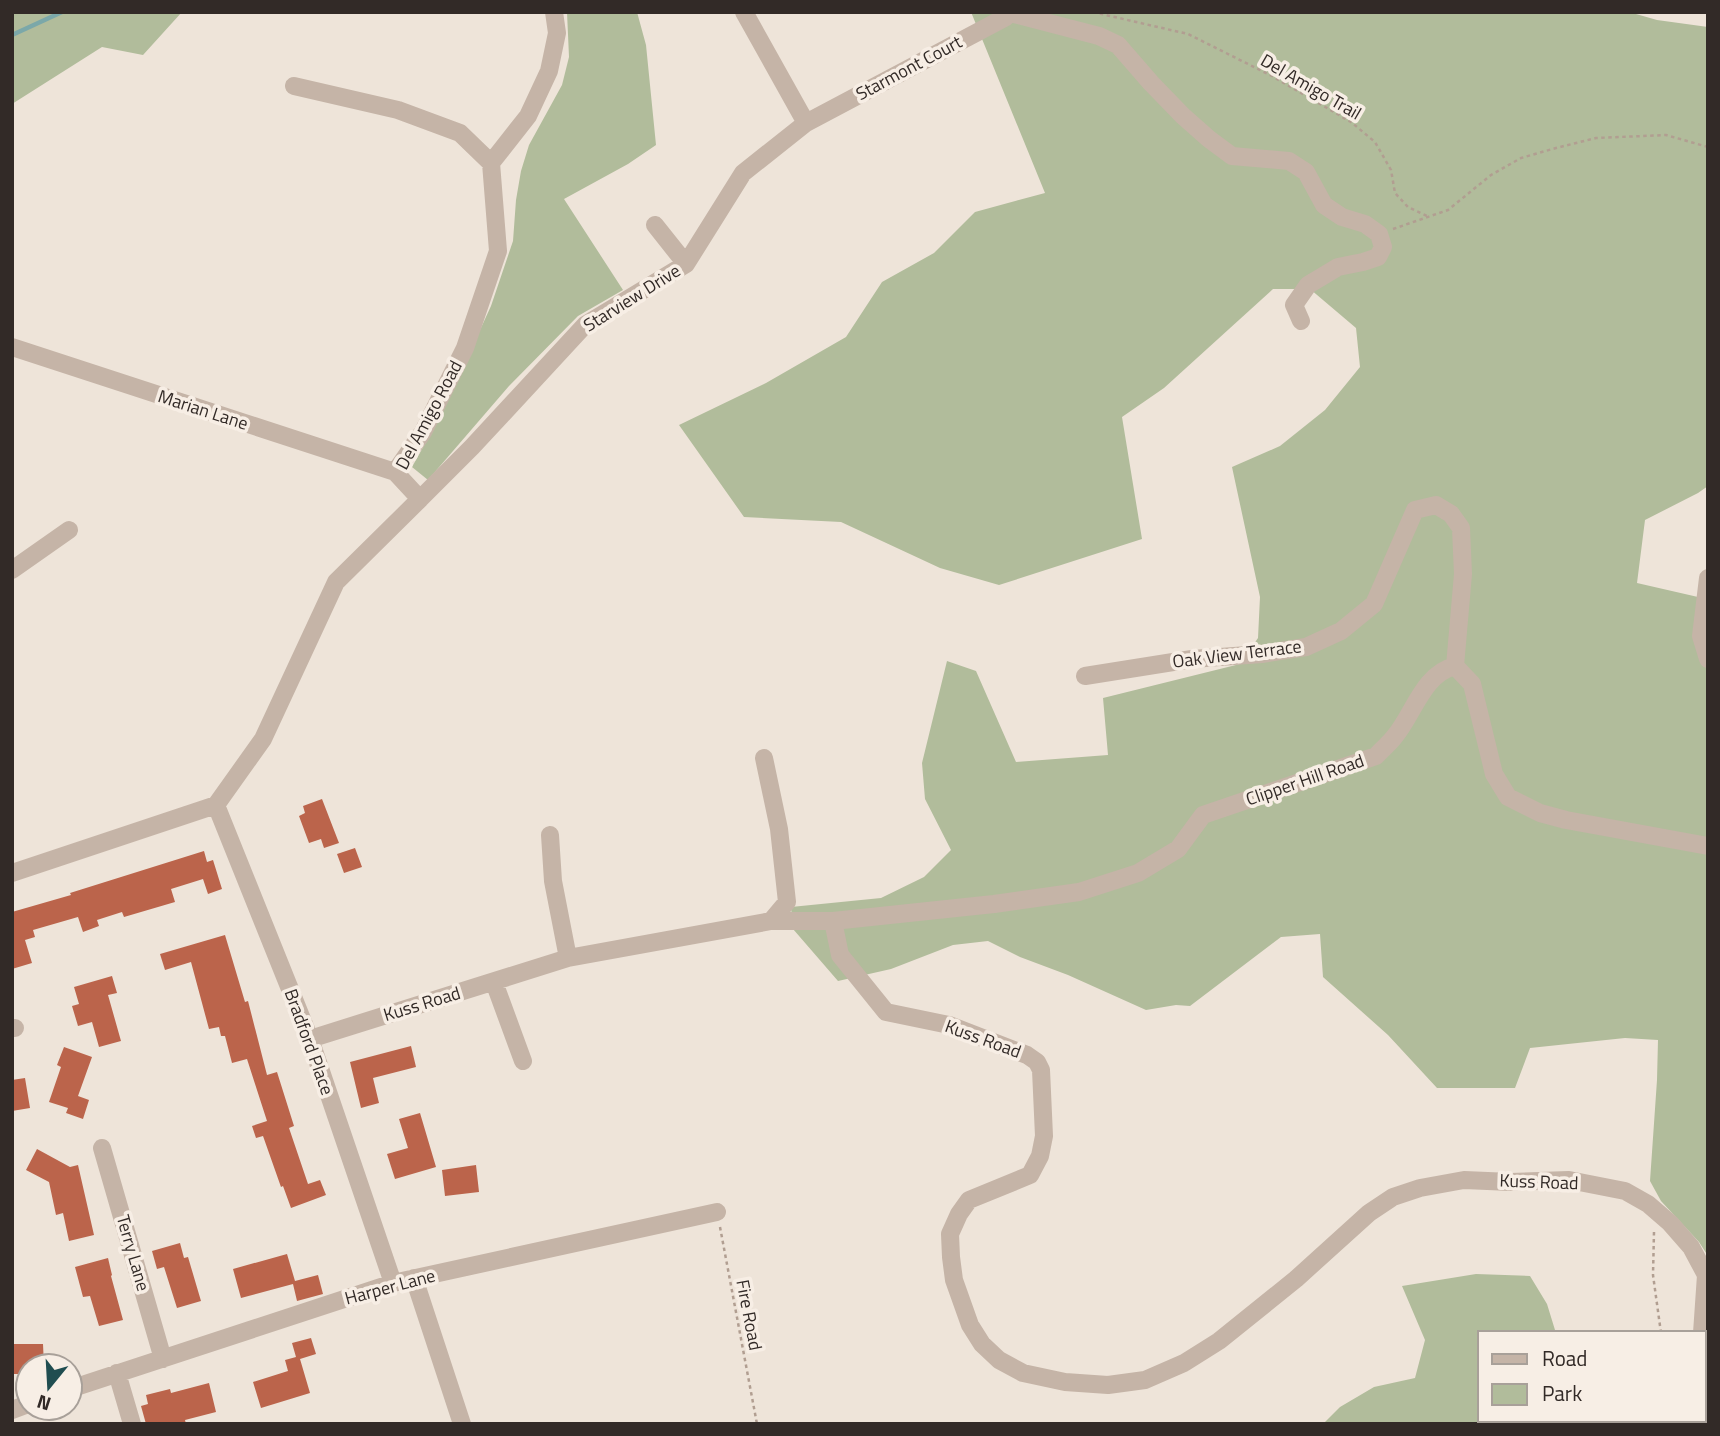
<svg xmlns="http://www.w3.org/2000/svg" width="1720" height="1436" viewBox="0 0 1720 1436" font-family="'Titillium Web',sans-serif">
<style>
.green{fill:#b1bc9b}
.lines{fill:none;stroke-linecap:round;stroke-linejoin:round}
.stream{stroke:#7ba8a9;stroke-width:4.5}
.building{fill:#bb644b}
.path{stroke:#b19e91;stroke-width:2.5;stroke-dasharray:3.5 3.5;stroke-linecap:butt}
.minor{stroke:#c5b4a7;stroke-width:18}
.labels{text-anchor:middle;stroke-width:7;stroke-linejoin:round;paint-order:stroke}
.street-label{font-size:18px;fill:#322a27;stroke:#f7eee5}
</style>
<rect width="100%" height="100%" fill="#eee4d9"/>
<path class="green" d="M12 12H182L143 55 102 47 12 104Z
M567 12H637L646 45 656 145 628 164 564 199 623 290 578 316 509 386 428 480 412 467 440 417 491 306 513 241 516 200 521 171 529 145 562 85 569 57Z
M971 12H1629L1657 20 1708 27V486L1698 493 1645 520 1637 583 1698 597 1708 604V1256L1699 1242 1661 1201 1650 1181 1657 1080 1658 1040 1625 1038 1530 1048 1515 1088H1437L1388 1035 1323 977 1320 934 1281 937 1190 1006 1176 1005 1146 1010 1068 975 1020 957 988 941 953 945 891 969 838 981 793 929 791 907 881 898 924 877 951 850 925 799 922 763 947 661 976 671 1016 762 1108 755 1103 698 1240 664 1258 638 1260 597 1232 467 1280 446 1325 410 1360 367 1356 328 1310 289H1273L1164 388 1122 417 1142 539 999 585 940 568 841 522 744 517 679 425 766 383 846 337 882 282 934 253 975 212 1045 193Z
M1476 1274 1530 1276 1547 1304 1555 1330 1557 1333H1480V1420H1704V1347L1708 1348V1424H1323L1340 1407 1374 1387 1415 1378 1425 1340 1402 1286Z"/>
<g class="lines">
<path class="stream" d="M12 35 62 12"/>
</g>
<path class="building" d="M322 799 339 843 324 848 321 839 309 843 299 816 305 813 303 806Z
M355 848 362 867 344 873 337 854Z
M204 851 207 862 213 860 222 889 208 894 203 879 171 889 175 902 124 917 122 912 97 920 99 926 83 932 78 917 33 930 35 937 25 940 32 963 12 969V912L71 895 70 893Z
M225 935 245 1002 248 1001 267 1075 277 1072 294 1126 289 1128 308 1184 320 1180 326 1195 291 1208 283 1186 281 1187 263 1136 256 1138 252 1126 267 1121 247 1059 232 1063 225 1036H221L219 1027 209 1029 191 962 165 970 160 954Z
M112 976 117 993 108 995 121 1041 99 1047 92 1022 78 1026 72 1006 79 1004 74 987Z
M411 1046 416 1067 373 1078 379 1103 361 1108 350 1062Z
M64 1047 92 1057 78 1096 89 1100 83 1119 66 1113 68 1108 49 1102 61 1067 57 1065Z
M25 1078 30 1108 12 1111V1080Z
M420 1113 436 1167 395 1179 387 1154 408 1148 399 1119Z
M37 1149 70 1167 78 1165 94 1235 69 1241 63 1213 56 1215 49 1182 26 1170Z
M476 1165 479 1192 445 1196 442 1170Z
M180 1243 184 1258 188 1257 201 1301 177 1308 164 1267 157 1269 152 1251Z
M287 1254 295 1281 318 1275 323 1294 297 1301 293 1284 241 1298 233 1269Z
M108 1258 112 1275 111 1276 123 1320 99 1326 90 1296 83 1297 75 1267Z
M311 1338 316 1354 300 1359 310 1393 261 1408 253 1382 288 1371 285 1360 296 1357 292 1343Z
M12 1344H43L44 1366H28V1374H12Z
M209 1383 216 1412 185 1420 186 1424H146L141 1406 148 1404 146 1395 170 1389 171 1393Z"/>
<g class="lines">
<path class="path" d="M1093 12 1188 34 1272 76 1351 122 1375 142 1391 170 1395 193 1408 207 1427 216
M1393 229 1448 210 1491 175 1521 158 1556 148 1596 138 1666 135 1708 147
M720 1227 757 1424
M1654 1232 1653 1275 1661 1333
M1674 1420V1424"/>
<path class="minor" d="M744 12 806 123
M1010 13 1099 36 1118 45 1151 83 1183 116 1209 139 1232 156 1289 161 1306 172 1324 205 1342 217 1365 224 1379 234 1383 247 1378 257 1363 262 1338 267 1308 285 1294 305 1301 321
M294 86 398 110 460 133 491 163
M655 225 686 264
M12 347 395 472
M420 499 472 447 585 325 686 264 743 173 806 123 1006 17 1011 12
M12 570 69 530
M1708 578 1701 636 1708 659
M1085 676 1192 659 1262 654 1306 647 1341 631 1374 604 1415 510 1436 505 1451 514 1461 528 1463 574 1455 666
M764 758 779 829 787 902 771 921
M216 805 310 1039 393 1283
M550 835 553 881 568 958
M12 873 216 805 263 739 336 582 420 499 395 472 423 432 465 348 498 251 491 163 528 116 549 71 557 33 554 12
M833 921 840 955 886 1012 949 1025 1027 1055 1037 1062 1041 1070 1044 1136 1040 1156 1030 1175 969 1200 959 1214 950 1234 951 1257 954 1280 970 1325 982 1344 999 1360 1023 1373 1065 1382 1108 1385 1145 1380 1184 1363 1219 1341 1296 1279 1369 1213 1393 1197 1420 1188 1464 1180 1511 1182 1569 1180 1625 1191 1648 1204 1670 1223 1691 1247 1706 1275 1702 1333
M494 982 523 1061
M12 1028H15
M310 1039 568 958 771 921H833L994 904 1079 892 1138 873 1178 849 1203 815 1376 756C1382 749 1390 743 1395 736 1414 713 1423 674 1455 666L1472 684 1494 774 1508 797 1540 813 1566 820 1708 846
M102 1148 163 1359
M414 1278 462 1424
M117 1373 132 1424
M70 1389 393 1283 717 1212
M12 1410 28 1404
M1698 1424V1420"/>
</g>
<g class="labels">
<g class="street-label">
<text transform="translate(909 68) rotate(-28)" y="6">Starmont Court</text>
<text transform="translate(1311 87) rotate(30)" y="6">Del Amigo Trail</text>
<text transform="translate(632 298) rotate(-32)" y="6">Starview Drive</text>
<text transform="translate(203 410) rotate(18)" y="6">Marian Lane</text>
<text transform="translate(429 415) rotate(-62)" y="6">Del Amigo Road</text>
<text transform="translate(1237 654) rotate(-7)" y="6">Oak View Terrace</text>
<text transform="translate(1305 780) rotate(-19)" y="6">Clipper Hill Road</text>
<text transform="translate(422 1004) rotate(-17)" y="6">Kuss Road</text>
<text transform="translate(983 1039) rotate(20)" y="6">Kuss Road</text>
<text transform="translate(309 1042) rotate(70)" y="6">Bradford Place</text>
<text transform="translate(1539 1182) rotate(2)" y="6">Kuss Road</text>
<text transform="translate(133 1253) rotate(74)" y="6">Terry Lane</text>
<text transform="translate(390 1287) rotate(-15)" y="6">Harper Lane</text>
<text transform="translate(749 1315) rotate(79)" y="6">Fire Road</text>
</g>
</g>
<rect width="1720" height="1436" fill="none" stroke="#322a27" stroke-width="28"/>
<rect x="1478" y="1331" width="228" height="91" fill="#f7eee5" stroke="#a8a099" stroke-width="2"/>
<rect x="1492" y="1354" width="35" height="10" fill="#c5b4a7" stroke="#a8a099" stroke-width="2"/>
<text x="1542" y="1366" font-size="21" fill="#322a27">Road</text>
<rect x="1492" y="1384" width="35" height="21" fill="#b1bc9b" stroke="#a8a099" stroke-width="2"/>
<text x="1542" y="1401" font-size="21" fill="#322a27">Park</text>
<g transform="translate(49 1387) rotate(198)"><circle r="33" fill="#f7eee5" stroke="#a8a099" stroke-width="2"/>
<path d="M0-5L12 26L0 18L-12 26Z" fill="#204d50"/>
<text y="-10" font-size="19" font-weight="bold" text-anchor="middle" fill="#322a27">N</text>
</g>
</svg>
